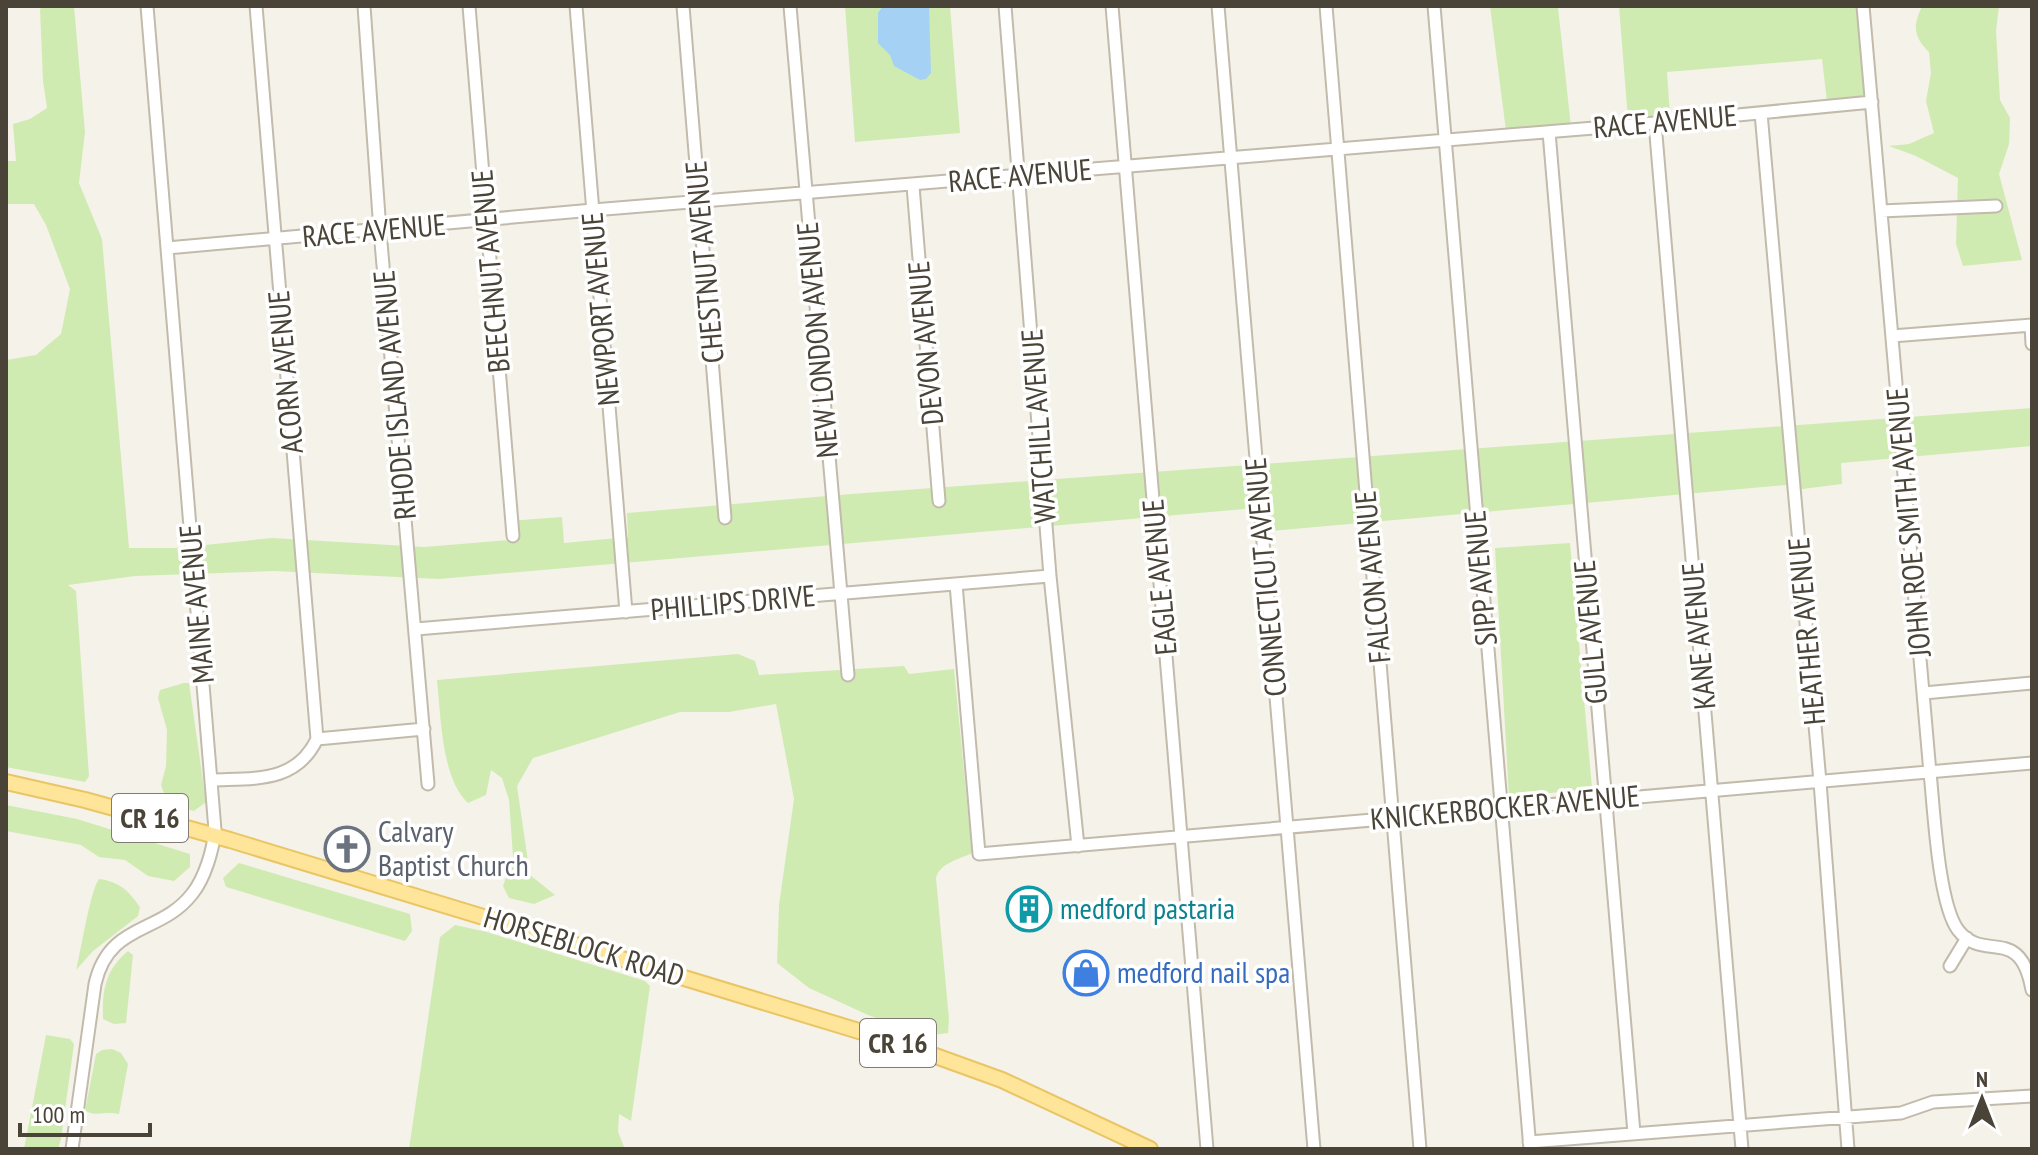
<svg xmlns="http://www.w3.org/2000/svg" width="2038" height="1155" viewBox="0 0 2038 1155" font-family="'PT Sans Narrow',sans-serif">
<style>
.green{fill:#d0ebb2}
.water{fill:#a5d1f4}
.lines{fill:none;stroke-linecap:round;stroke-linejoin:round}
.minor-casing{stroke:#c2bbac;stroke-width:15}
.major-casing{stroke:#e9c564;stroke-width:18}
.minor{stroke:#fff;stroke-width:11}
.major{stroke:#ffe599;stroke-width:14}
.labels{text-anchor:middle;stroke-width:7;stroke-linejoin:round;paint-order:stroke}
.shield{fill:#fff;stroke:#807b73;stroke-width:2}
.shield-label{font-size:28px;font-weight:bold;fill:#4a4337}
.street-label{font-size:30px;fill:#4a4337;stroke:#fff}
.worship-label{font-size:30px;fill:#5b616d;stroke:#fff;text-anchor:start}
.culture-label{font-size:30px;fill:#0d838f;stroke:#fff;text-anchor:start}
.shop-label{font-size:30px;fill:#366cbe;stroke:#fff;text-anchor:start}
</style>
<rect width="100%" height="100%" fill="#f5f2ea"/>
<path class="green" d="M43 6H74L85 132 79 183 102 239 129 548H175L272 538 424 547 509 540 508 521 562 517 564 543 628 537 627 513 851 494 2032 408V446L1841 463 1842 484 1787 491 1786 485 1271 531 1268 507 439 579 274 571 135 576 68 585 76 591 89 776 85 782 6 767V360L36 355 61 334 70 289 46 225 34 204H6V161H16L13 124 30 119 47 108 43 81 40 9Z
M845 6H950L960 133 855 142Z
M1490 6H1562L1558 7 1571 127 1506 131Z
M1619 6H1858L1866 98 1827 102 1822 59 1667 72 1670 116 1628 120Z
M1922 6H1999L1996 31 2000 100 2010 118 2009 144 1999 174 2022 260 1963 266 1956 244 1958 178 1916 156 1889 146 1909 144 1934 133 1926 101 1931 73 1929 52C1913 36 1913 26 1922 6Z
M1570 543 1592 788 1509 798 1495 548Z
M738 654 755 661 759 675 904 666 909 674 954 669 972 853C958 860 941 862 936 878L949 1019 948 1033 925 1036 868 1015 809 988 777 963 779 905 794 799 776 704 729 712H680L533 758 517 786 530 875 555 895 534 904 509 898 503 886 513 857 509 800 502 778 491 770 486 795 468 803C441 778 441 716 437 680Z
M184 683H189L206 802 194 811 168 805 161 785 166 766 167 730 158 698 160 690Z
M6 805 77 819 190 854V867L174 881 148 876 125 860 99 857 81 845 6 831Z
M239 863 410 914 412 931 405 941 226 887 223 878Z
M99 879C120 882 128 890 140 907L138 916 93 951 76 970C81 951 90 891 99 879Z
M455 925 487 932 645 981 650 986 631 1121 619 1114 618 1132 625 1149H409L440 937Z
M128 951 133 955 126 1023 114 1024 103 1019C102 991 105 970 128 951Z
M46 1035 70 1039 74 1044 61 1139 58 1149H24Z
M112 1049 121 1053 128 1064 119 1114C106 1111 97 1117 85 1111L96 1054 102 1050Z"/>
<path class="water" d="M883 6H929L931 73 926 79 920 80 894 66 890 55 878 43V13Z"/>
<g class="lines">
<g class="minor-casing">
<path id="minor" d="M256 6 317 739
M364 6 380 231 428 784
M469 6 513 536
M576 6 626 612
M683 6 725 518
M790 6 848 675
M1005 6 1050 576 1078 846
M1112 6 1207 1149
M1218 6 1314 1149
M1326 6 1420 1149
M1434 6 1530 1149
M1863 6 1930 773C1934 809 1938 903 1958 930 1984 964 2020 923 2032 990
M1761 113 1820 782 1848 1149
M1655 123 1742 1149
M1549 132 1634 1133
M913 186 939 501
M1881 211 1996 206
M167 248 593 210 1655 123 1872 102
M2031 325 2032 344
M1892 336 2032 325
M956 584 979 854 2032 763
M416 629 1050 576
M1924 693 2032 683
M212 780C255 778 296 783 317 739L424 729
M1950 966 1967 938
M1529 1142 1901 1113 1933 1102 2032 1096
M72 1149 95 984C109 922 160 935 192 894 205 878 213 850 215 830L147 6"/>
</g>
<g class="major-casing">
<path id="major" d="M6 782 85 800 230 840 908 1046 1002 1080 1150 1149"/>
</g>
<use href="#minor" class="minor"/>
<use href="#major" class="major"/>
</g>
<defs>
<g id="church-ring" transform="scale(2.3)"><circle r="9.5" fill="#fff" stroke="#6b7280" stroke-width="1.5"/><path d="M-1.2-6h2.4v3.5h3.3v2.4h-3.3V6h-2.4V-.1h-3.3v-2.4h3.3Z" fill="#6b7280"/></g>
<g id="building-ring" transform="scale(2.3)"><circle r="9.5" fill="#fff" stroke="#0f9aa8" stroke-width="1.5"/><path d="M-4-6H4V6H1V3H-1V6H-4ZM-2.5-4.3h1.7v1.8h-1.7ZM.8-4.3h1.7v1.8H.8ZM-2.5-1h1.7V.8h-1.7ZM.8-1h1.7V.8H.8Z" fill="#0f9aa8"/></g>
<g id="shop-ring" transform="scale(2.3)"><circle r="9.5" fill="#fff" stroke="#3f7fe0" stroke-width="1.5"/><path d="M-5-2.5h2.3a2.7 3.5 0 0 1 5.4 0H5L5.5 6h-11ZM-1.5-2.5h3a1.5 2.3 0 0 0-3 0Z" fill="#3f7fe0"/></g>
</defs>
<g fill-rule="evenodd">
<use href="#church-ring" x="347" y="849"/>
<use href="#building-ring" x="1029" y="909"/>
<use href="#shop-ring" x="1086" y="973"/>
</g>
<g class="labels">
<g class="shield">
<rect x="112" y="794" width="76" height="48" rx="6"/>
<rect x="860" y="1019" width="76" height="48" rx="6"/>
</g>
<g class="shield-label">
<text x="150" y="828">CR 16</text>
<text x="898" y="1053">CR 16</text>
</g>
<g class="street-label">
<text transform="translate(1665 122) rotate(-5)" y="10">RACE AVENUE</text>
<text transform="translate(1020 176) rotate(-5)" y="10">RACE AVENUE</text>
<text transform="translate(374 231) rotate(-5)" y="10">RACE AVENUE</text>
<text transform="translate(705 262) rotate(-95)" y="10">CHESTNUT AVENUE</text>
<text transform="translate(491 271) rotate(-95)" y="10">BEECHNUT AVENUE</text>
<text transform="translate(601 309) rotate(-95)" y="10">NEWPORT AVENUE</text>
<text transform="translate(818 340) rotate(-95)" y="10">NEW LONDON AVENUE</text>
<text transform="translate(926 343) rotate(-95)" y="10">DEVON AVENUE</text>
<text transform="translate(286 372) rotate(-95)" y="10">ACORN AVENUE</text>
<text transform="translate(395 395) rotate(-95)" y="10">RHODE ISLAND AVENUE</text>
<text transform="translate(1039 426) rotate(-94)" y="10">WATCHILL AVENUE</text>
<text transform="translate(1909 522) rotate(-95)" y="10">JOHN ROE SMITH AVENUE</text>
<text transform="translate(1160 577) rotate(-95)" y="10">EAGLE AVENUE</text>
<text transform="translate(1266 577) rotate(-95)" y="10">CONNECTICUT AVENUE</text>
<text transform="translate(1373 577) rotate(-95)" y="10">FALCON AVENUE</text>
<text transform="translate(1481 578) rotate(-95)" y="10">SIPP AVENUE</text>
<text transform="translate(733 603) rotate(-5)" y="10">PHILLIPS DRIVE</text>
<text transform="translate(197 604) rotate(-95)" y="10">MAINE AVENUE</text>
<text transform="translate(1807 631) rotate(-95)" y="10">HEATHER AVENUE</text>
<text transform="translate(1591 632) rotate(-95)" y="10">GULL AVENUE</text>
<text transform="translate(1699 636) rotate(-95)" y="10">KANE AVENUE</text>
<text transform="translate(1505 808) rotate(-5)" y="10">KNICKERBOCKER AVENUE</text>
<text transform="translate(584 947) rotate(17)" y="10">HORSEBLOCK ROAD</text>
</g>
<g class="worship-label">
<text x="378" y="842">Calvary<tspan x="378" dy="34">Baptist Church</tspan></text>
</g>
<g class="culture-label">
<text x="1060" y="919">medford pastaria</text>
</g>
<g class="shop-label">
<text x="1117" y="983">medford nail spa</text>
</g>
</g>
<rect width="2038" height="1155" fill="none" stroke="#4a4337" stroke-width="16"/>
<g transform="translate(1982 1099)" stroke="#ffffff" stroke-width="6" paint-order="stroke">
<path d="M0-6L14 30L0 20L-14 30Z" fill="#4a4337"/>
<text y="-12" font-size="22" font-weight="bold" text-anchor="middle" fill="#4a4337">N</text>
</g>
<path d="M20 1123v12h130v-12" fill="none" stroke="#4a4337" stroke-width="4"/>
<text x="32" y="1123" font-size="24" fill="#4a4337" stroke="#ffffff" stroke-width="6" paint-order="stroke">100 m</text>
</svg>
